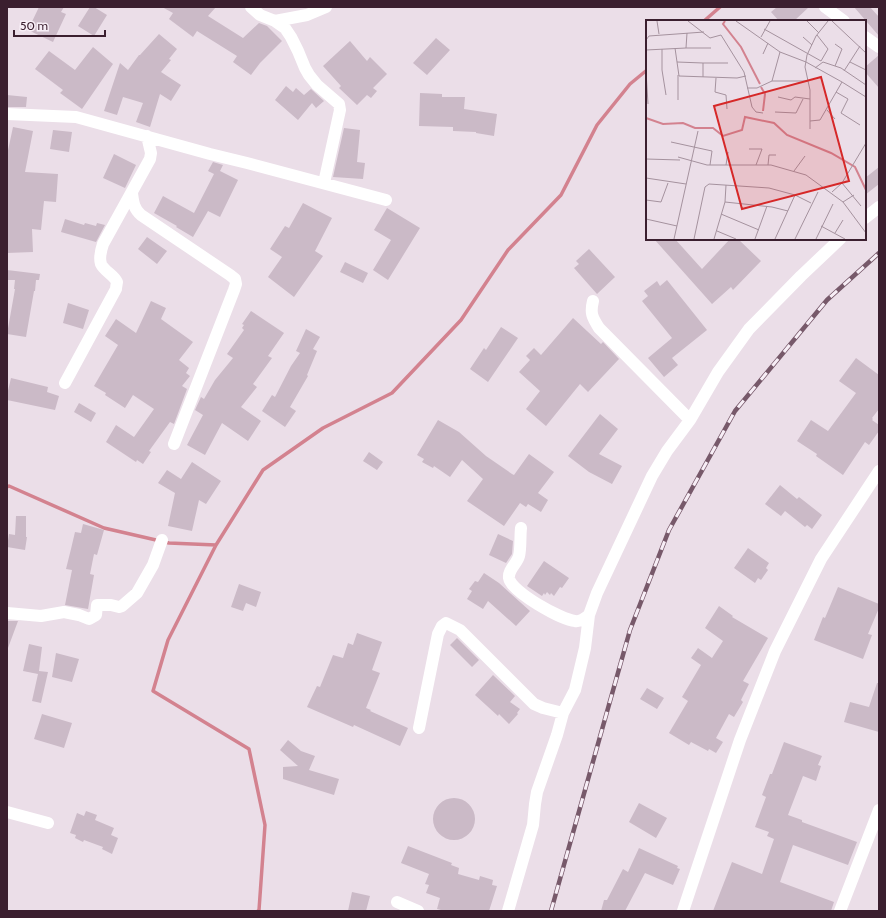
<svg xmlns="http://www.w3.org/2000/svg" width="886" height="918" viewBox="0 0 886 918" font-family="Cabin,sans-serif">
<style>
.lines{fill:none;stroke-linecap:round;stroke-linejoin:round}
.stream{stroke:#d3828f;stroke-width:3.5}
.building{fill:#cbbac7}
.minor{stroke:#fff;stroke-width:12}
.rail-casing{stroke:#77596a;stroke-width:4.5}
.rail{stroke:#f7eef6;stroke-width:3;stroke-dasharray:9;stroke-linecap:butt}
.inset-river{fill:none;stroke:#d3828f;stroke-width:2}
.inset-road{fill:none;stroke:#a5929e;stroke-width:1}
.view{fill:#d62828;fill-opacity:0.15;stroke:#d62828;stroke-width:2}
.inset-edge{fill:none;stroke:#3b1f2f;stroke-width:2}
</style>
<rect width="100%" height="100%" fill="#ebdee8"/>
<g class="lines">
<path class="stream" d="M704 21 720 7
M7 487 9 486 104 528 169 543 216 545
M258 911 259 910 265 825 249 749 153 691 168 640 216 545 263 470 323 428 392 393 461 320 508 250 561 195 597 125 630 84 647 70"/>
</g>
<path class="building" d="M39 7H64L61 12 66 14 53 42 28 30Z
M90 7H94L107 15 94 36 78 26Z
M162 7H216L208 16 243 38 259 23 267 26 282 41 260 63 251 75 233 62 237 56 197 31 193 37 169 19 173 13Z
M777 7H809L794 21H779L771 12Z
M854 7H870L879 17V36Z
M159 34 177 49 169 59 171 60 161 72 181 85 171 101 160 94 150 127 136 122 143 103 123 97 117 115 104 111 120 63 128 70 139 55H140Z
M436 38 450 50 427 75 413 63Z
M350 41 367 61 370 57 387 74 373 88 377 91 371 98 367 95 357 105 339 88 341 86 323 66Z
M93 47 113 64 82 109 60 93 63 90 35 69 49 51 75 70Z
M879 55V88L865 72V67Z
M286 86 293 92 296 88 304 95 311 89 324 101 316 108 312 103 298 120 275 100Z
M420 93 442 94V97H465L464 109 497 114 494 136 476 133V132L453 131V127L419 126Z
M7 95 27 97 26 107H7Z
M13 127 33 131 25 172 58 174 56 202 44 201 41 230 32 229 33 252 7 253V155Z
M344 128 360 130 357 162 365 163 363 179 333 177Z
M53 130 72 132 69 152 50 149Z
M114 154 136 165 125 188 103 178Z
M213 162 223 165 220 171 238 180 220 217 208 211 193 237 176 227 177 226 154 213 163 196 194 213 214 174 208 171Z
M879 167V184L865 195V178Z
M303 203 332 218 315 251 323 256 294 297 268 277 282 257 270 249 285 226 289 228Z
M387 208 420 228 388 280 373 270 391 240 374 230Z
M65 219 84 225 85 223 96 226 97 223 105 225 96 242 61 232Z
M147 237 167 251 157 264 138 249Z
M654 239H675L702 269 730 239H738L761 261 733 290 731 287 712 304Z
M589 249 615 277 597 294 574 268 579 264 576 261Z
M345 262 368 273 363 283 340 272Z
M7 270 40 274 39 280H36L35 291H34L26 337 7 334 15 289H14L15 280H7Z
M667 280 707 330 672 358 678 365 664 377 648 358 672 338 642 301 648 296 644 291 657 281 660 286Z
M151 301 166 308 161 319 193 342 179 360 189 368 186 373 190 376 182 386 187 389 174 424 170 422 149 451 151 452 143 464 137 460 136 462 106 442 116 425 134 437 154 409 133 395 125 408 105 395 106 393 94 386 118 345 105 336 116 319 136 333Z
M68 303 89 310 83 329 63 323Z
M251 311 284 333 268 356 272 358 253 384 257 387 241 407 261 421 248 441 222 423 205 455 187 445 203 415 195 410 201 397 204 399 215 380 233 358 227 354 244 330 242 328 244 325 242 324Z
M573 318 601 344 603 342 619 359 588 392 580 384 546 426 526 409 540 391 519 372 530 360 526 356 534 348 541 355Z
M501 327 518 338 488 382 470 369 484 348 486 350Z
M306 329 320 337 313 349 317 351 307 375 308 376 290 407 296 411 285 427 262 411 272 395 275 397 291 366 300 353 296 351Z
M856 358 879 375V409L872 418 873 419 872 420 879 425V431L869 445 865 442 843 475 816 456 817 454 797 441 811 420 828 431 856 393 839 381Z
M11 378 48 387 47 392 59 396 55 410 7 400V395Z
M79 403 96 413 91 422 74 412Z
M600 414 618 429 599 454 622 466 612 484 589 472 568 456Z
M438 420 459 432 486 456 512 474 514 475 529 454 554 472 538 493 548 500 541 512 528 504 526 507 520 503 504 526 467 501 483 479 462 460 450 477 434 466 433 468 422 462 424 459 417 455Z
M369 452 383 462 377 470 363 461Z
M192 462 221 481 206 504 199 500 192 531 168 526 175 493 158 483 167 470 181 479Z
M780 485 797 499 799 497 822 515 812 529 807 525 805 527 785 511 781 516 765 504Z
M16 516H26V537H27L25 550 7 547 9 534 15 535Z
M83 524 104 530 97 555 94 554 90 574 94 575 88 609 65 605 72 570 66 569 71 549 75 532 81 533Z
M498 534 513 541 512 554 506 563 489 555Z
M748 548 769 563 766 568 768 570 761 580 758 578 755 583 734 568Z
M544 561 569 578 562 588 560 587 554 596 551 593 550 595 547 592 545 595 544 593 542 596 527 586Z
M484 573 499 583 530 611 516 626 488 601 483 609 467 599 472 591 469 589 475 581 478 582Z
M239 584 261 592 256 607 246 603 243 611 231 607Z
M838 587 879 604V608L868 634 872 635 863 659 814 640 823 617 825 618Z
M719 606 733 616 732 617 768 638 743 681 749 684 741 700 743 702 734 717 729 714 716 738 723 742 716 753 709 749 708 751 691 742 689 745 669 733 688 701 682 697 701 665 691 658 698 648 712 658 723 641 705 628Z
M7 621H18L8 648 7 647Z
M357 633 382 642 372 670 380 673 366 708 371 710 370 711 408 728 400 746 354 725 353 727 307 707 317 686 320 687 333 655 343 658 348 643 353 645Z
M457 638 479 660 472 667 450 645Z
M29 644 42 647 39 671 48 672 41 703 32 701 38 674 23 671Z
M56 653 79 659 72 682 52 677Z
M493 675 515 696 510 702 520 709 517 713 518 714 509 724 499 714 498 716 475 695Z
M877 683H879V732L844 722 850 702 869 707Z
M647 688 664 698 657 709 640 699Z
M42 714 72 723 64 748 34 739Z
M288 740 301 751 315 756 309 770 339 779 334 795 283 779V767L298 766 280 750Z
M784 742 822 756 818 765 821 766 816 781 803 776 788 815 802 820V822L857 842 848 865 793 845 780 882 834 902 831 911H713L732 862 762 874 774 839 767 836 769 832 755 827 766 797 762 795 770 774H772Z
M433 819a21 21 0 1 1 42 0a21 21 0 1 1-42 0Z
M639 803 667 818 656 838 629 822Z
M86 811 97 815 95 820 114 828 111 835 118 838 112 854 102 849 103 847 84 840 83 842 75 838 76 835 70 833 77 813 84 816Z
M408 846 452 863 451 865 459 868 458 874 479 880 480 876 493 880 492 885 497 886 489 911H445L437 909 440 898 426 893 429 885 425 884 429 874 401 863Z
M639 848 678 866 677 868 680 869 673 885 645 873 625 911H601L604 900H607L623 869 628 872Z
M352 892 370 896 366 911H348Z"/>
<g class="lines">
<path class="minor" d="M251 7 260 15 275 21 285 28 291 37 298 51 305 68 309 75 317 85 339 104 340 110 324 183
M825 7 844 21
M275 21 307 15 326 7
M865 37 879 47
M7 114 76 117 210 154 247 163 386 200
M132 193C133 202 134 209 141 215L230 275 235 279 236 284 234 290 174 444
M865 218 879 207
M593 301C590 313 592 317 599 328L690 420
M65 383 116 289C116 288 117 282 117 282 114 275 104 271 101 264 99 258 101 250 103 244L150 159 151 153 147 136
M521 528C520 536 521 549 519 556 517 564 508 569 509 578 511 592 562 620 575 621 580 622 585 618 589 615
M7 613 41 616 64 612 79 615 89 619 96 615 97 605H111L119 607 122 606 137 593 153 565 162 540
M419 728 438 634 442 626 446 623 460 630 534 704 543 708 563 713
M7 812 48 823
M397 902 418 911
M508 911 533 825 535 804 537 792 557 735 563 713 575 690 585 648 589 615 597 593 652 476 667 451 690 420 718 372 749 329 801 276 840 239
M683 911 740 740 775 651 821 559 879 471
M840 911 879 810"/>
<g class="rail-casing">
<path id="rail" d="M551 911 630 630 669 530 735 411 827 300 879 253"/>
</g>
<use href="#rail" class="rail"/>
</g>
<g transform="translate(646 20)">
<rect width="220" height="220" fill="#ebdee8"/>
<path class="inset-river" d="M79 1 77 4 95 27 114 64M115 67 119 74 117 91M0 98 17 104 37 103 49 108H67L77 116 96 110 99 97 128 103 141 115 185 133 209 147 220 170"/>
<path class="inset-road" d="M11 1 13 14M42 1 64 18 75 15 98 52 106 87 110 92 117 93M90 1 134 32 160 42 196 62M161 1 173 13M186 1 220 33M118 9 175 41M171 15 182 29 175 41M115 17 124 1M157 17 166 25M0 20 3 16 58 12M29 28 33 56 91 58 100 56M40 28H65M16 29V50L20 75M0 30 40 28 41 13M117 34 122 23M31 42 57 43M204 42 220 50M189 46 196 29 189 24M169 48 177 42 195 48 220 65M198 51 214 26M0 52 2 84M32 55V80M57 57V43H82M70 58 69 72 80 75 81 89M126 61 134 32M101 68H111L126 61H162M190 72 202 79 195 93 214 105M132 77 145 80 149 77 164 79M181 90 189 99M129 92 150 93 157 79M164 101 174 100 196 62 220 77M164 109V70L159 47 161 35 170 16 182 1M25 122 66 131 64 145M103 129H116L110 145M32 137 61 145H125L160 155 197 182 220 213M0 139 34 140M80 145 82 132M122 145 123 135H130M148 151 159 136M0 158 40 164M196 163 215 186M186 172 196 163 220 123M0 180 15 182 22 163M79 182 126 187 142 191M197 182 208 175M75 194 113 210M0 199 31 206M175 206 199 219M71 211 90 219M189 213 197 200M28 219 52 111M48 219 59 167 63 164 123 168 149 175 165 183M68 219 79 182 80 165M109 219 121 186M129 219 149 175M149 219 172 172M170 219 187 184"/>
<path class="view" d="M175 57 203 161 96 189 68 86Z"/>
<rect width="220" height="220" class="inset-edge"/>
</g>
<rect width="886" height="918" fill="none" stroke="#3b1f2f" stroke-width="16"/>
<path d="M14 30v6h91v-6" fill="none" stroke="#3b1f2f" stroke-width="2"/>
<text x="20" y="30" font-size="12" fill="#3b1f2f" stroke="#f7eef6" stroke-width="3" paint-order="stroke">50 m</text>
</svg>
